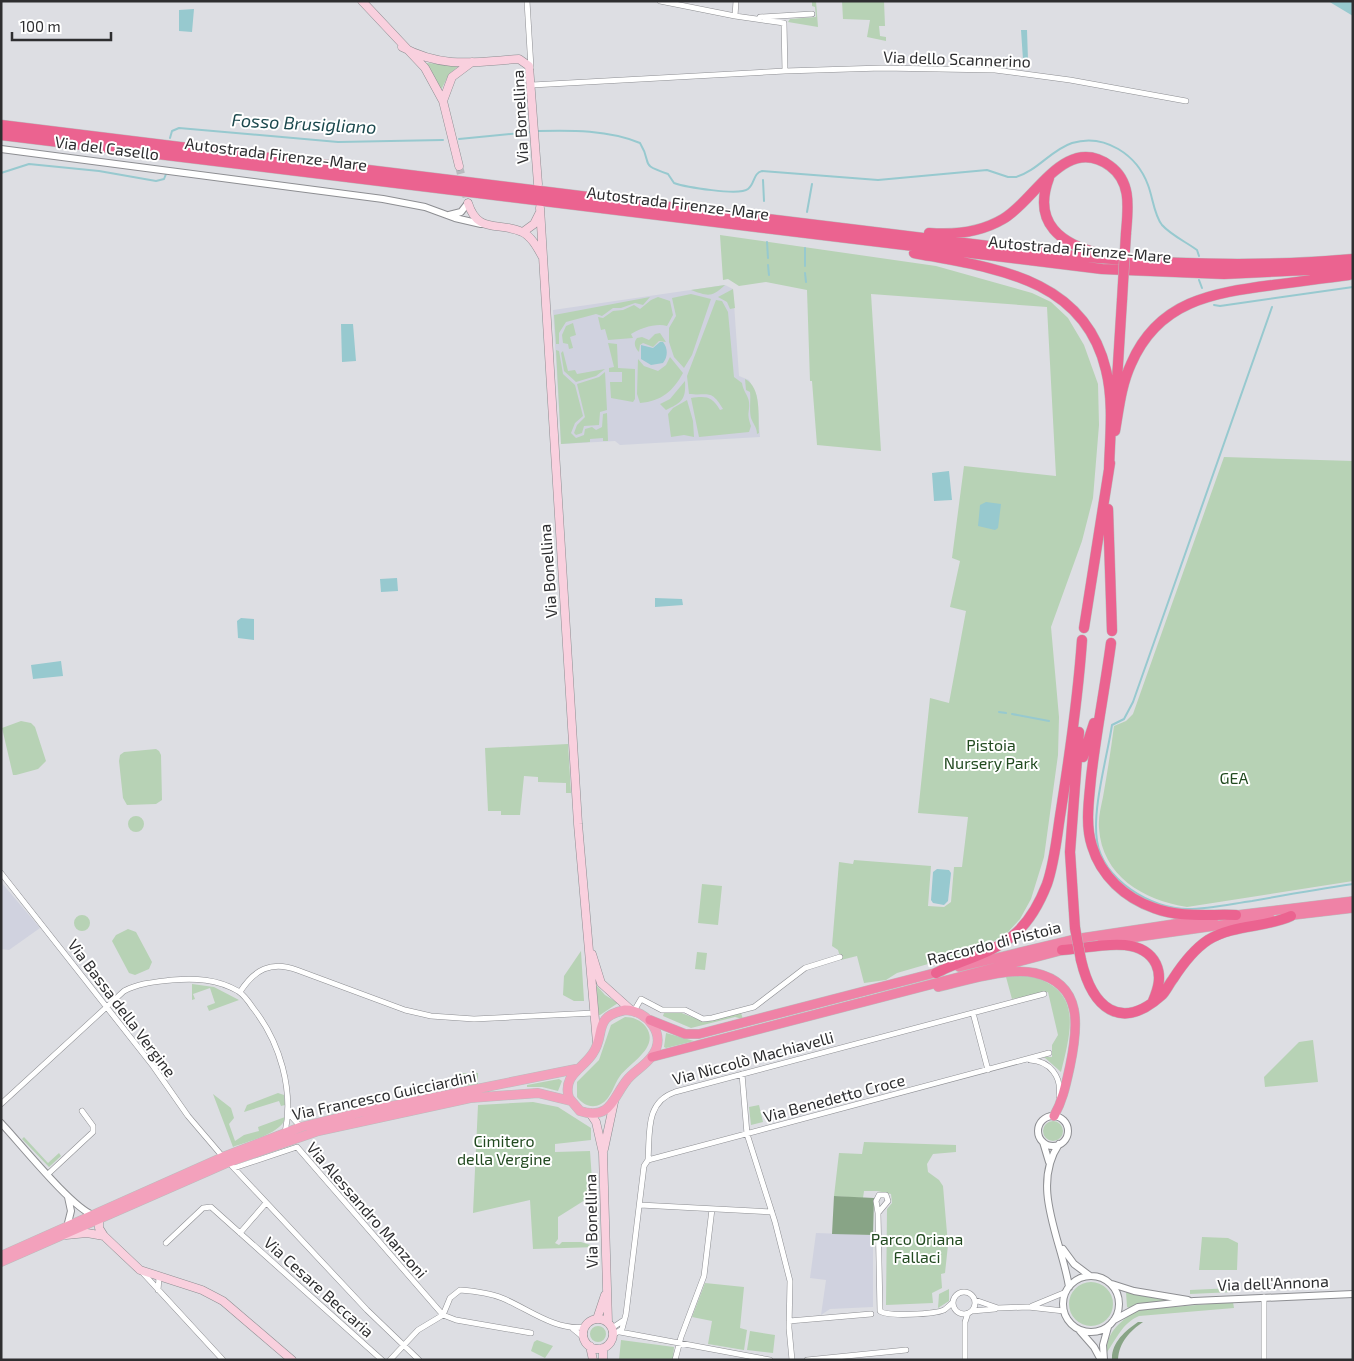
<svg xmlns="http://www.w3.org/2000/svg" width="1354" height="1361" viewBox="0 0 1354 1361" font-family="'Exo 2',sans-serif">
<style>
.built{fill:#d0d2df}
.green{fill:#b7d2b5}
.forest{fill:#88a486}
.water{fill:#97c9cf}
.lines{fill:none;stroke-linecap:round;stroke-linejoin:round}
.stream{stroke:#97c9cf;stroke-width:2}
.secondary-tunnel{stroke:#babbbf;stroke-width:8;stroke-dasharray:8 4;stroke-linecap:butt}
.minor-casing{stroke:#8d8e92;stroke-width:6}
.tertiary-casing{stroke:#8d8e92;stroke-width:8}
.secondary-casing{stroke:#8d8e92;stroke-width:9}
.primary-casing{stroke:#bcbcbd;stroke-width:10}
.trunk-casing{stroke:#bcbcbd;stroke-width:10}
.motorway-casing{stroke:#bcbcbd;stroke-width:11}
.minor{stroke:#fff;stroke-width:5}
.tertiary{stroke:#fff;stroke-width:6}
.secondary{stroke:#f9d0de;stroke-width:8}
.primary{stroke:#f3a1bc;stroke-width:9}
.trunk{stroke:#ef82a6;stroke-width:9}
.motorway{stroke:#eb6390;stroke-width:10}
.motorway-bridge-casing{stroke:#bcbcbd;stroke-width:11;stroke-linecap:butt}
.motorway-bridge{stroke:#eb6390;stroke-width:10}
.labels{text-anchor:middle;stroke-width:4;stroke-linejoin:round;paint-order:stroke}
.street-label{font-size:16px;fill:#2e2e30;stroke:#fff}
.park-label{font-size:16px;fill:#224a20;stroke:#fff}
.water-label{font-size:18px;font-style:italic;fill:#1c494e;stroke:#fff}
</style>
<rect width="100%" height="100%" fill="#dddee3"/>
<path class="built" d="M725 285 733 289 739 376 749 380 757 396 760 437 620 445 615 441 561 444 553 310Z
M1 882 40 928 9 950 1 949Z
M816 1233 873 1235V1307L830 1309 821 1315 826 1280 810 1278Z"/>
<path class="green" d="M812 1H816L818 27 788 22 790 19 816 17 815 7 812 6Z
M842 1H884L885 26H879L880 36 886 37V41L867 37 870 20 843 19Z
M426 63 460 65 449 74 441 90Z
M720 235 936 266 1032 293 1051 302 1068 318 1084 345 1098 384 1099 425 1093 498 1082 541 1051 627 1059 717 1058 755 1044 857 1031 899 1020 919 1007 933 983 948 897 973 886 980 864 983 857 956 841 960 838 950 832 946 839 862 853 864 854 860 931 866 928 906 944 907 951 902 954 867H962L968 817 918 813 930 698 949 703 966 611 950 607 960 561 952 558 964 466 1056 476 1047 307 871 294 881 451 817 445 812 381H810L807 290 766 282 739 286 728 279 723 280Z
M725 285C711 298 708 296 691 290Z
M733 289 735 308 730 309 727 302 718 297Z
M691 294 711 299 692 355 684 368 674 357 669 342V328L676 316 672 298Z
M650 297 643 305 635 303 621 308H613L602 316 596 314 566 322 559 333V344H556L554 315Z
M658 297 670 301 673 315 667 326C656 323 641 328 631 334L633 338 608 340 605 329 601 330 598 317 603 318 613 311 623 310 634 305 640 309 651 300Z
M716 300 722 301 728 312 734 377 742 383C743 391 748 395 749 402 750 413 746 412 751 426L749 432 699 437 691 398C706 396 712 396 720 410L723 409C711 389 709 396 689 394L687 376Z
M573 323 576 335 570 337 573 348 569 349 568 344 563 343 562 335 566 326Z
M660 333 666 342 659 341 653 347 643 343 640 345 639 352C635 348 633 343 637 338L642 337 649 340 655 334Z
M608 343 617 344 618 368 635 369V399L633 402 611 398 610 382H622V372H609V368L614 367Z
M556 350 559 351 563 374 575 385 583 416 575 423 571 433 576 438 584 435 585 429 592 427 596 430 602 427 603 414 607 413 608 441H603V438L590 439V442L561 444Z
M563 351 568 371 575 370 577 374 605 369 596 376 576 382 564 371 561 353Z
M670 357 683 373C673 391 662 401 640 403L637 394 638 359 644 366 658 371 666 365Z
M605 372 607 410 600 412 599 425 584 426 582 433 576 435 574 433 577 425 585 417 577 384 599 377Z
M745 379C762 387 758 418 759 433L757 434C757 427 753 424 751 418 749 410 751 400 750 392L746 390Z
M685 381C686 400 682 402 666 410L660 404 670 399Z
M687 400 693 421 694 437 684 435 671 437 668 414 673 408Z
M1224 457 1353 461V881L1187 907C1143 900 1102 876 1099 828 1098 818 1101 807 1103 797 1107 774 1111 750 1114 726L1126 721 1133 714Z
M21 721 31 723 35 727 46 761 38 769 16 775H13L2 728Z
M568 744 571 793H566V783L538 782V777L524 776 520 815H501V811H488L485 748Z
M156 749 159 751 161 755 162 800 156 804 127 805 123 798 119 761 120 755 124 752Z
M128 824a8 8 0 1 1 16 0a8 8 0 1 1-16 0Z
M702 884 722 886 718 925 698 923Z
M74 923a8 8 0 1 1 16 0a8 8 0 1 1-16 0Z
M128 929 136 932 152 962 149 969 135 975 129 973 112 941 116 935Z
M581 951 584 1001H574L563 995 564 976Z
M697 952 707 953 705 970 695 969Z
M1026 975C1083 988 1072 1027 1061 1072L1044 1057H1052V1045L1058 1035 1048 992 1012 999 1006 977Z
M192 984 214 987 239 1000 209 1011 207 1006 215 1003 210 988 193 994 195 999 192 1000Z
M597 986 605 995 618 1003 600 1015H598L594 987Z
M679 1012 705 1022 741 1013 743 1019 735 1017 691 1028 663 1016 664 1013Z
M625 1017C633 1017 641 1020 646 1027 660 1047 631 1062 620 1076 614 1084 611 1099 601 1104 592 1109 583 1105 577 1097V1082L599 1060 611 1025Z
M666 1033 694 1041 666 1048 664 1047Z
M1313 1040 1318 1082 1265 1087 1264 1077 1299 1042Z
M454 1073H478V1084L456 1087 453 1083Z
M559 1079 562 1081 558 1091 542 1087H527V1085Z
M278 1093 284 1095 285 1105 281 1106 279 1101 244 1112 247 1105Z
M213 1094 231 1108 234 1118 229 1124 235 1141 244 1135 259 1131 258 1127 285 1117C284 1133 246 1142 233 1147Z
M533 1102 558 1107 591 1128V1140L555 1144V1152L590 1151 593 1195 558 1217V1239L555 1243 559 1245 562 1242H581L597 1247 533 1249 530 1200 473 1213 478 1105Z
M759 1105 763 1122 751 1125 749 1107Z
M1043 1131a10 10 0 1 1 20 0a10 10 0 1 1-20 0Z
M24 1137 48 1163 59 1153 61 1156 49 1167 22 1139Z
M864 1142 956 1145V1152L933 1154 927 1164 928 1172 939 1180 943 1186 948 1245 945 1273 941 1274 942 1288 932 1293 933 1303 886 1305 887 1209 892 1203 891 1194 877 1191H864L863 1198 834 1196 839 1153 862 1154Z
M1202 1237 1228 1238 1238 1243 1237 1270H1199Z
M1069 1304a22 22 0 1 1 44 0a22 22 0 1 1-44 0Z
M705 1283 744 1287 740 1328 747 1330 744 1350 708 1344 712 1321 692 1317Z
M1233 1288V1292L1190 1294V1290Z
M949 1289V1301L938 1308 939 1294Z
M1126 1292 1175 1300V1301L1143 1304 1129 1308 1127 1307Z
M1233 1302 1234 1308 1139 1316C1122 1323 1116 1340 1107 1352 1105 1333 1122 1320 1137 1310Z
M590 1334a8 8 0 1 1 16 0a8 8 0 1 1-16 0Z
M750 1331 775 1335 773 1353 747 1350Z
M537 1340 553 1346 545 1358 531 1351 534 1342Z
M621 1340 674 1347 673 1360H619Z"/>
<path class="forest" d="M834 1196 874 1198 873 1235 832 1234Z
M1138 1322H1143C1130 1331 1119 1342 1118 1360H1112C1111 1343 1125 1331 1138 1322Z"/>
<path class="water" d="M1328 1H1353V16Z
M194 9 192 32 179 31V10Z
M1021 30H1027L1028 60H1023Z
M341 324H353L356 361 342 362Z
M660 342H663C668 348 668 357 663 363L651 365 641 359V345L653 348Z
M949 471 952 500 934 501 932 473Z
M986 502 1001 504 998 528 995 530 978 526 980 505Z
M397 578 398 591 381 592 380 579Z
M655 598 682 599 683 605 655 607Z
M241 618 254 619V640L238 638 237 621Z
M61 661 63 676 33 679 31 665Z
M937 869 949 870 951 873 948 901 944 905 933 903 931 900 933 872Z"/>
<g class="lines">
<path class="stream" d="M538 131C571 130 609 130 640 143 654 166 637 163 668 174L674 183C685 187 739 196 748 189 755 184 753 173 762 171L878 180 987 170 1008 177H1016C1037 171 1051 150 1072 143 1105 133 1137 155 1148 185 1153 198 1154 215 1162 225 1171 235 1186 242 1197 250L1199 256
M170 138 172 131 179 128 338 142 443 140
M459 139 531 132
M1 173 29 164 99 171 156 181 164 179 166 174
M763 180 764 201
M807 212 812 184
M767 242 768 258
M805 248V266
M768 265 769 275
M805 273 806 282
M1199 280 1202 288
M1214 305 1220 306 1353 287
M1272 307 1133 702 1124 719 1112 725C1107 758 1092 809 1097 841 1103 880 1151 909 1188 909 1209 909 1231 904 1252 901 1285 895 1319 889 1353 884
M999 712 1006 713
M1012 714 1049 721"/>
<path class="secondary-tunnel" d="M459 166 468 203"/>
<g class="minor-casing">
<path id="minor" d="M527 1 531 68
M660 1 735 16 784 23 785 71
M735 16 736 1
M760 17 812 14
M532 85 785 71 882 68 995 70 1070 80 1186 101
M1 873 153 1066 188 1116 223 1157
M240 992C254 970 271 960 297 970L405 1010 431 1016 474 1019 594 1013
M634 1011 641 999 662 1010H685L703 1019 712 1018 754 1007 805 968 840 957
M973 1013 988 1070
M1030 1060C1050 1061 1062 1077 1059 1096
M742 1074 747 1134 775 1222 790 1281 789 1328 792 1360
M1 1104 124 991C139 983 155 982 172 980 195 978 217 979 238 991 244 995 249 1002 253 1008 280 1042 294 1090 285 1133
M289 1114 301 1127
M648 1160 1049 1053
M232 1166 367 1310 419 1360
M234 1168 297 1147 443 1315 456 1320 531 1333
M48 1174 93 1132V1126L82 1111
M879 1195H886L888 1201 878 1213 876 1201Z
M640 1205 772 1212
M878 1213 880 1311C887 1317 935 1314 944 1310 947 1308 950 1305 953 1302
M240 1233 266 1203
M166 1243 203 1208 211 1207 382 1360
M142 1272 223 1360
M158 1290 159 1278
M953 1303a11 11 0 1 1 22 0a11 11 0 1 1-22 0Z
M975 1300 998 1308 1028 1307 1064 1311
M1032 1306 1066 1292
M972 1311 995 1309
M789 1321 871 1314
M572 1328 583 1337
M612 1328 624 1320
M620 1332 770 1360
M613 1335 622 1329 626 1314 644 1166 648 1160C650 1133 645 1102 675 1092L1044 994
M390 1360 418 1330 443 1315 450 1298 460 1290C473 1291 490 1293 502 1298 527 1308 555 1331 584 1327
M675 1360 681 1337 704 1276 712 1209
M807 1360 906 1350
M965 1360V1322L968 1313
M1264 1360V1297"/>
</g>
<g class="tertiary-casing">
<path id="tertiary" d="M1 149 383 199 425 207 455 218 481 224
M449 215 461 212 468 203
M1038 1131a15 15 0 1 1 30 0a15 15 0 1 1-30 0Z
M1 1123C20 1143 71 1207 93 1215
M1043 1142 1049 1162
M1059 1144C1030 1187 1062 1241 1069 1287
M67 1227 71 1211 68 1197
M1063 1249 1074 1264 1090 1276
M1063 1304a28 28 0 1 1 56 0a28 28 0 1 1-56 0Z
M1112 1284 1134 1291 1188 1300
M1114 1320 1138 1307 1194 1301 1353 1294
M1080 1331 1094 1347 1101 1360
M1104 1360 1103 1345 1108 1327"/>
</g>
<g class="secondary-casing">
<path id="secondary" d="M362 1 425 68 443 101
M402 47C443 69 475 62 519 59L529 66 538 184
M459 166 443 101 452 77 472 62
M468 203C478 235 499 221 522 232 531 236 537 247 542 256
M540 208 578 824 597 1043
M523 232 534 224 539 214
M592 954 601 983 631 1010
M590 1113 596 1122 603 1153 608 1322
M604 1149 614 1102
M99 1220V1228L104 1236 140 1270 202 1290 223 1301 292 1360
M66 1235 87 1233 104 1236
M583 1334a15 15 0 1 1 30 0a15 15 0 1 1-30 0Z
M597 1319 605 1295
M590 1346 593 1360
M603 1360V1348"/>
</g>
<g class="primary-casing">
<path id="primary" d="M625 1010C647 1010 668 1035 652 1056 645 1066 634 1071 627 1080 613 1097 611 1121 580 1111L569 1098C562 1075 583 1069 593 1053 606 1034 592 1017 625 1010Z
M1 1256 223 1157 301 1127 362 1112 576 1069
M1 1262 229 1162 318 1131 470 1098 538 1093 571 1101"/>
</g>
<g class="trunk-casing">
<path id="trunk" d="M1229 916 1353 901
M1285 916 1353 908
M1102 942 1270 918
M959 967 1075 939 1214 918
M938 987C965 981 1008 967 1035 973 1084 984 1078 1028 1070 1066 1066 1084 1063 1100 1054 1116
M650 1020 685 1034H699L942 971
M652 1057 1067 949"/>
</g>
<g class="motorway-casing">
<path id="motorway" d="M1 125 1054 254C1153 264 1253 268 1353 259
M1 135 1102 269 1224 274 1353 268
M1049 178C1032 223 1061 245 1102 254
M929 233C954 235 981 232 1003 219 1035 201 1065 133 1110 166 1132 182 1128 208 1126 233
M914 253C993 268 1084 277 1106 370 1114 402 1110 437 1109 469
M1116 396 1122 300
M1115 431C1119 408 1121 386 1131 364 1158 301 1212 293 1273 285 1298 282 1323 278 1349 275
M1108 509 1112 631
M1084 628 1110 463
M1111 643C1105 688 1096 733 1091 778 1089 800 1085 825 1092 846 1101 876 1125 898 1154 908 1180 918 1209 914 1236 915
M1083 757 1094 723
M1075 928 1070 852 1079 732
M1062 950C1089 949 1140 932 1156 964 1162 977 1158 989 1153 1001
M1081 960C1092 1007 1120 1033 1162 995 1166 991 1169 984 1173 979 1182 965 1193 950 1208 940 1234 924 1265 928 1291 916
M936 973C963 959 994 954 1017 932 1031 919 1040 902 1047 884 1055 861 1057 834 1061 810 1070 753 1078 697 1082 640"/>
</g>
<use href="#minor" class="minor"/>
<use href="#tertiary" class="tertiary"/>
<use href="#secondary" class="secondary"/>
<use href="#primary" class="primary"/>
<use href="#trunk" class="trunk"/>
<use href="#motorway" class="motorway"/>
<g class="motorway-bridge-casing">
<path id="motorway-bridge" d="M1122 300 1126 233
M1075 928 1081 960"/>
</g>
<use href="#motorway-bridge" class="motorway-bridge"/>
</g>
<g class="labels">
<g class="street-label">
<text transform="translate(957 59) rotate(2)" y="6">Via dello Scannerino</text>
<text transform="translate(520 117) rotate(-93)" y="6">Via Bonellina</text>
<text transform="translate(107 148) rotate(7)" y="6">Via del Casello</text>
<text transform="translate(276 154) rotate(7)" y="6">Autostrada Firenze-Mare</text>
<text transform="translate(678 203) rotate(7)" y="6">Autostrada Firenze-Mare</text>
<text transform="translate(1080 249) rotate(5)" y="6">Autostrada Firenze-Mare</text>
<text transform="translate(548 571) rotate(-94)" y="6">Via Bonellina</text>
<text transform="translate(994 943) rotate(-14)" y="6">Raccordo di Pistoia</text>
<text transform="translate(122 1008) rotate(53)" y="6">Via Bassa della Vergine</text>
<text transform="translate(753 1058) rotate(-15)" y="6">Via Niccolò Machiavelli</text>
<text transform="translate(384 1095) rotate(-12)" y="6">Via Francesco Guicciardini</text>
<text transform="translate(834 1098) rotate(-15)" y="6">Via Benedetto Croce</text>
<text transform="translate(367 1210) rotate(49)" y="6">Via Alessandro Manzoni</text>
<text transform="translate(591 1221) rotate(-91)" y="6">Via Bonellina</text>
<text transform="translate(1273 1283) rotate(-2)" y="6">Via dell'Annona</text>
<text transform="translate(319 1287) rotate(42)" y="6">Via Cesare Beccaria</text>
</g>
<g class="park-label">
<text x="991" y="751">Pistoia<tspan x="991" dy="18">Nursery Park</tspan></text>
<text x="1234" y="784">GEA</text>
<text x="504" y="1147">Cimitero<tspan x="504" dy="18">della Vergine</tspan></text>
<text x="917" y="1245">Parco Oriana<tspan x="917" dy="18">Fallaci</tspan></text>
</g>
<g class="water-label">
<text transform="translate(304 124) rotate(3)" y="6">Fosso Brusigliano</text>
</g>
</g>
<rect width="1354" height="1361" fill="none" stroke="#2e2e30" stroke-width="5"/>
<path d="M12 32v8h99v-8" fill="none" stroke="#2e2e30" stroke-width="2.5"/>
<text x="20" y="32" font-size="15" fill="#2e2e30" stroke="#ffffff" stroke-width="4" paint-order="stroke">100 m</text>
</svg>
